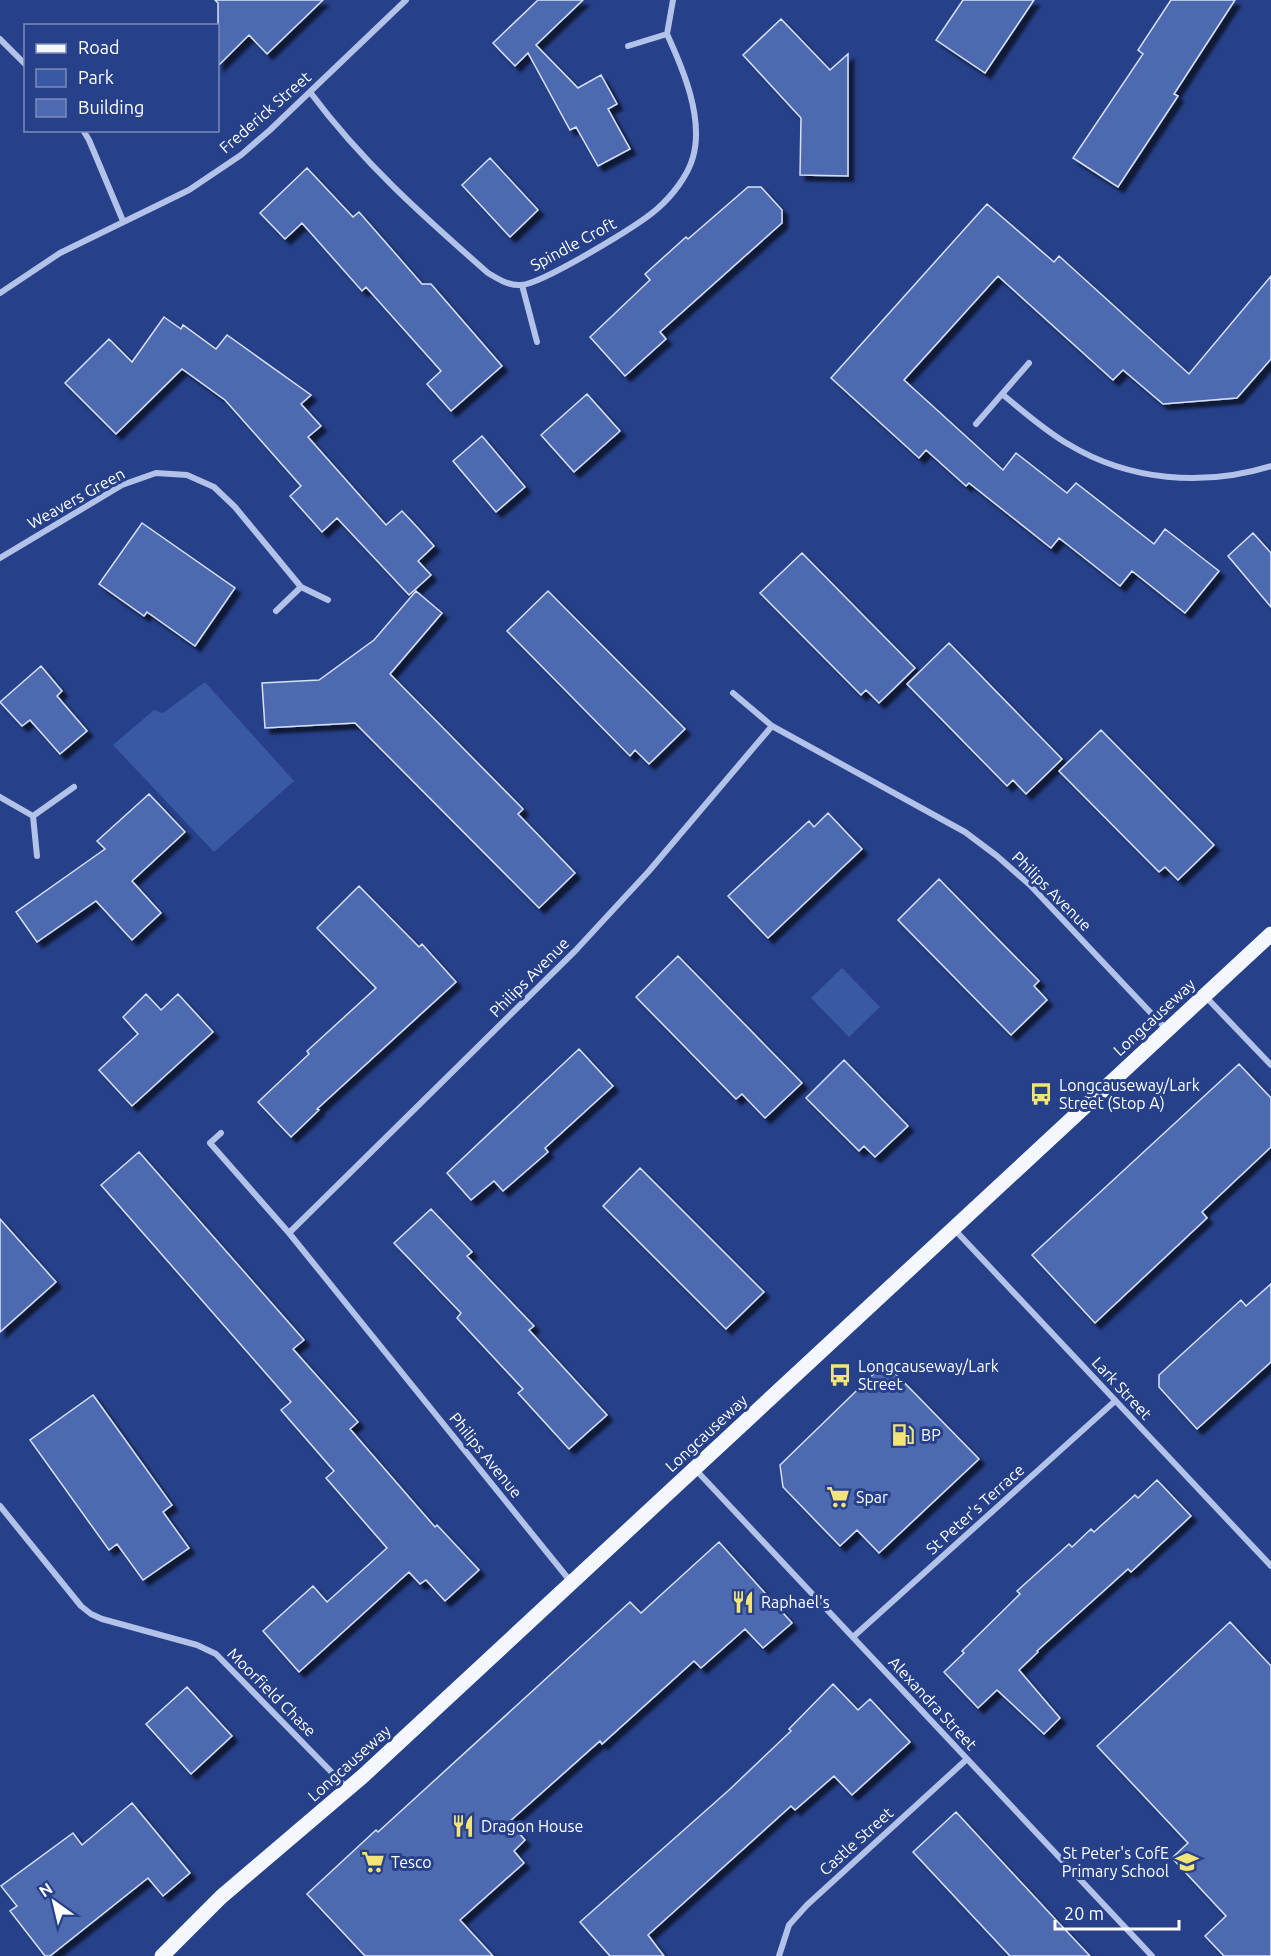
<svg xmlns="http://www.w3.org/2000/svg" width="1271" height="1956" viewBox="0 0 1271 1956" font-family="Ubuntu,sans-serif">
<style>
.green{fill:#3a59a5}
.building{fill:#4e69b0;stroke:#d6e0f7;stroke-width:1.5;filter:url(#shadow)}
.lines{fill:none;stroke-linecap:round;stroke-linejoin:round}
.street{stroke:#b2c2e9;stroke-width:6}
.primary{stroke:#f5f7fe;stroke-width:15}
.labels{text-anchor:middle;stroke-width:6;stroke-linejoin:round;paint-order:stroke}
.street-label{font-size:16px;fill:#fff;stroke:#264089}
.poi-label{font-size:16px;fill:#fff;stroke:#264089;text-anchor:start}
</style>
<defs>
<filter id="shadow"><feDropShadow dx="5.5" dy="5.5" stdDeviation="1.5" flood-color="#0009"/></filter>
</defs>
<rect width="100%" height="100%" fill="#264089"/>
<path class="green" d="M205 682 294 781 214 852 113 745 154 710 163 713Z
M842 968 880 1007 849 1037 811 998Z"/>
<path class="building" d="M215 0H323L267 54 249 35 218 66V3Z
M538 0H583L536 45 578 88 601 75 617 104 608 109 630 149 598 166 576 127 570 130 528 53 515 66 493 43Z
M963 0H1034L985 73 936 40Z
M1171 0H1235L1174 94 1178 96 1118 187 1073 158 1143 54 1138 50Z
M781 19 830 70 848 54V176L800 175 801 118 743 55Z
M490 158 538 210 510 237 462 185Z
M307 168 353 217 359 212 422 284H431L502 366 451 411 427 384 441 371 366 287 362 291 302 223 285 239 260 213Z
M748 187H761L782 210V223L660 332 666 339 625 376 590 337 650 280 645 274 686 237 688 239Z
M987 204 1054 262 1059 256 1189 374 1271 276V359L1237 398 1163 404 1123 370 1113 380 998 276 904 380 1003 470 1016 453 1067 493 1076 483 1154 544 1165 529 1219 571 1185 613 1132 571 1120 586 1059 538 1051 548 969 483 966 486 926 450 919 458 831 378Z
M164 317 181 329 183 325 216 349 227 335 311 395 301 404 321 426 308 437 386 525 402 511 418 528 434 546 418 561 431 575 409 595 337 518 322 532 290 496 301 486 225 400 182 369 116 434 65 383 109 339 132 362Z
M587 394 620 431 574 472 541 435Z
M482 436 525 487 496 512 453 461Z
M142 523 235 588 195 646 147 612 144 616 99 584Z
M1253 533 1271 553V607L1228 556Z
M802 553 915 668 879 703 866 690 861 695 760 593Z
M416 591 442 613 390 674 523 809 518 814 575 873 539 908 355 723 265 728 262 683 319 680 374 640Z
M548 591 685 729 649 764 635 750 630 756 507 631Z
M949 643 1062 759 1026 794 1013 780 1007 786 907 684Z
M41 666 62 691 57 696 87 731 60 754 30 720 22 726 0 702Z
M1101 730 1214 845 1178 880 1165 867 1159 872 1059 771Z
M149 794 185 832 132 881 161 913 132 940 96 901 37 942 16 912 105 849 97 841Z
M828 813 862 849 768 938 728 896 809 821 814 827Z
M939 879 1039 981 1034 986 1047 1000 1011 1035 898 920Z
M359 886 419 947 422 944 456 982 317 1109 319 1110 291 1137 258 1102 309 1054 307 1051 376 988 317 928Z
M678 956 802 1083 765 1118 742 1094 736 1099 636 997Z
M146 994 161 1010 178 994 213 1032 132 1106 99 1070 138 1034 123 1017Z
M579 1049 613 1086 545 1148 548 1152 503 1191 494 1181 471 1200 447 1173Z
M844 1060 908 1126 875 1157 864 1146 859 1151 806 1098Z
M1239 1064 1271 1098V1147L1202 1212 1207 1218 1095 1323 1032 1255Z
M139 1152 304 1340 293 1349 358 1422 350 1429 435 1527 437 1525 479 1570 445 1601 426 1580 420 1584 409 1572 299 1672 263 1631 313 1586 327 1602 387 1548 326 1478 334 1471 281 1410 291 1402 101 1185Z
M640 1168 764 1292 726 1329 603 1206Z
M431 1209 472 1252 467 1256 534 1326 529 1330 607 1415 569 1449 518 1393 523 1389 457 1318 461 1313 394 1243Z
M0 1219 56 1282 0 1332Z
M1271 1284V1362L1197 1429 1159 1387V1375L1241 1300 1246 1306Z
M885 1363 979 1459 879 1553 857 1530 840 1546 783 1487 780 1465Z
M93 1395 172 1505 163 1512 189 1548 143 1580 117 1544 109 1550 30 1440Z
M1157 1480 1191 1516 1131 1572 1128 1569 1037 1651 1038 1652 1019 1670 1060 1718 1044 1734 997 1690 978 1708 944 1672 964 1653 962 1651 1020 1594 1017 1591 1069 1544 1072 1547 1091 1529 1094 1532 1135 1495 1138 1498Z
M719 1542 792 1623 763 1648 745 1629 701 1668 694 1661 602 1744 600 1741 509 1822 525 1840 514 1851 524 1863 460 1920 493 1956H365L307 1894 376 1830 378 1832 630 1602 641 1613Z
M1230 1622 1271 1666V1956H1224L1205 1936 1226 1916 1172 1858 1188 1843 1097 1746Z
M833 1684 858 1710 870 1699 910 1742 852 1795 834 1776 795 1810 791 1806 648 1935 664 1956H610L580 1922 729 1790 791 1731 789 1729Z
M187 1687 232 1736 191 1774 146 1724Z
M132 1803 190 1873 163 1896 148 1878 50 1956H45L10 1911 17 1906 1 1886 73 1833 82 1845Z
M956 1812 1056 1920 1090 1956H1010L913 1852Z"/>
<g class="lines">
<path class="street" d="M0 39 26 65
M628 46 667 34 673 0
M310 92C363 163 422 215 488 273 498 279 509 286 521 285 542 284 639 225 657 209 671 197 688 176 693 157 704 118 683 69 667 34
M83 130 89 140 123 221
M522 285 537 342
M0 293 60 253 189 190 241 155 270 130 406 0
M1002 394C1023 411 1044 430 1068 444 1129 481 1203 487 1271 466
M976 424 1029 363
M0 558 122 485 156 473 187 475 214 487 235 507 301 587
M276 611 301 587 328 600
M733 693 772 726 965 832 997 856 1030 885 1167 1030
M0 797 33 816
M37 856 33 816 74 787
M1205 996 1271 1065
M221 1133 210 1143 289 1233 571 1582
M954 1229 1271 1566
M289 1233 575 951 649 871 772 726
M695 1469 1152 1956
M0 1506 81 1606 91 1614 102 1619 197 1645 216 1654 348 1789
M853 1637 1115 1401
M779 1956 789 1925 807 1905 967 1759"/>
<path class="primary" d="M162 1956 221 1897 363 1776 1271 934"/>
</g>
<defs>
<g id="bus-bare" transform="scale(1.8)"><path d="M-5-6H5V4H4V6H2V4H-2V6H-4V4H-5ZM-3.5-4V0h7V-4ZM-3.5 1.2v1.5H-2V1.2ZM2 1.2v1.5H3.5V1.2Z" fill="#f2e477" stroke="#264089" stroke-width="2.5" paint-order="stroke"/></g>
<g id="fuel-bare" transform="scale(1.8)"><path d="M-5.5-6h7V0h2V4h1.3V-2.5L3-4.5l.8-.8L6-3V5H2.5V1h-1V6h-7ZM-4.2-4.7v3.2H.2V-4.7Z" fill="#f2e477" stroke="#264089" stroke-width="2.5" paint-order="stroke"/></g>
<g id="supermarket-bare" transform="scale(1.8)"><path d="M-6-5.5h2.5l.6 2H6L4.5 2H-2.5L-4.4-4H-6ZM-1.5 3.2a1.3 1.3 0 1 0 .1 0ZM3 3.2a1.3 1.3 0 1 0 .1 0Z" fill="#f2e477" stroke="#264089" stroke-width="2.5" paint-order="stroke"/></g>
<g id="restaurant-bare" transform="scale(1.8)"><path d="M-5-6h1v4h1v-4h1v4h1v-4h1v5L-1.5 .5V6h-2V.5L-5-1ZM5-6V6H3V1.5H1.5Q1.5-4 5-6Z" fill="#f2e477" stroke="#264089" stroke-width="2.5" paint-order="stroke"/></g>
<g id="school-bare" transform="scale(1.8)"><path d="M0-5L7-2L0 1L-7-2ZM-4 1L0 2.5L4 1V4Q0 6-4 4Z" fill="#f2e477" stroke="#264089" stroke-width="2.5" paint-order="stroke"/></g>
</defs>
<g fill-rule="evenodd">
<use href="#bus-bare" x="1041" y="1094"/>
<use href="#bus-bare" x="840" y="1375"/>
<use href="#fuel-bare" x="903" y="1435"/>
<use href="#supermarket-bare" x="838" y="1497"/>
<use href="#restaurant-bare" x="743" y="1602"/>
<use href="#restaurant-bare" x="463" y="1826"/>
<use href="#supermarket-bare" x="373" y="1862"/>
<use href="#school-bare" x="1187" y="1862"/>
</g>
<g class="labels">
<g class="street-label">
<text transform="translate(265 112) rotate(-41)" y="6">Frederick Street</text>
<text transform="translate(573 244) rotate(-28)" y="6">Spindle Croft</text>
<text transform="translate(76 498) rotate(-29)" y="6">Weavers Green</text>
<text transform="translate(1052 891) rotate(45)" y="6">Philips Avenue</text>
<text transform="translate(529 977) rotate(-45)" y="6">Philips Avenue</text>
<text transform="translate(1154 1017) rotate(-43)" y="6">Longcauseway</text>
<text transform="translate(1122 1388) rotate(47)" y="6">Lark Street</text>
<text transform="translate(706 1433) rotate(-43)" y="6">Longcauseway</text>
<text transform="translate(486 1455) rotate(51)" y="6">Philips Avenue</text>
<text transform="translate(975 1509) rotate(-42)" y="6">St Peter's Terrace</text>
<text transform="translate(272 1692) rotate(45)" y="6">Moorfield Chase</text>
<text transform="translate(933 1703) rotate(47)" y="6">Alexandra Street</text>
<text transform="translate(349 1763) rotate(-42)" y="6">Longcauseway</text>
<text transform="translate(856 1841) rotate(-42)" y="6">Castle Street</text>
</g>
<g class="poi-label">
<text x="1059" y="1091">Longcauseway/Lark<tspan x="1059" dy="18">Street (Stop A)</tspan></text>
<text x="858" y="1372">Longcauseway/Lark<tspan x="858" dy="18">Street</tspan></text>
<text x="921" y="1441">BP</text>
<text x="856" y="1503">Spar</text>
<text x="761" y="1608">Raphael's</text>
<text x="481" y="1832">Dragon House</text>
<text x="1169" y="1859" text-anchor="end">St Peter's CofE<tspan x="1169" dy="18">Primary School</tspan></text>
<text x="391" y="1868">Tesco</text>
</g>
</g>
<rect x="24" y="24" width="195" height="108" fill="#264089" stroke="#7d8cb8" stroke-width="1.5"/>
<rect x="36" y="44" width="30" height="9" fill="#f5f7fe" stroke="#7d8cb8" stroke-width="1.5"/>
<text x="78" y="54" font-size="18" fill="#ffffff">Road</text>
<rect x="36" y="69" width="30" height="18" fill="#3a59a5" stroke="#7d8cb8" stroke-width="1.5"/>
<text x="78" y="84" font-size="18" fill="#ffffff">Park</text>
<rect x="36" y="99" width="30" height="18" fill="#4e69b0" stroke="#7d8cb8" stroke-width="1.5"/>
<text x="78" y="114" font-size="18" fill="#ffffff">Building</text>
<g transform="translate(54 1902) rotate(326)" stroke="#264089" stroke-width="4.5" paint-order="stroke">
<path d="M0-4.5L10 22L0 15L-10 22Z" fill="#ffffff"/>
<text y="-9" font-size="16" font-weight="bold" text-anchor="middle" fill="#ffffff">N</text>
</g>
<path d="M1055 1920v9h124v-9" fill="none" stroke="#ffffff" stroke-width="3"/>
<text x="1064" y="1920" font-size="18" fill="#ffffff" stroke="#264089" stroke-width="4.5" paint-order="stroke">20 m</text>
</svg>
